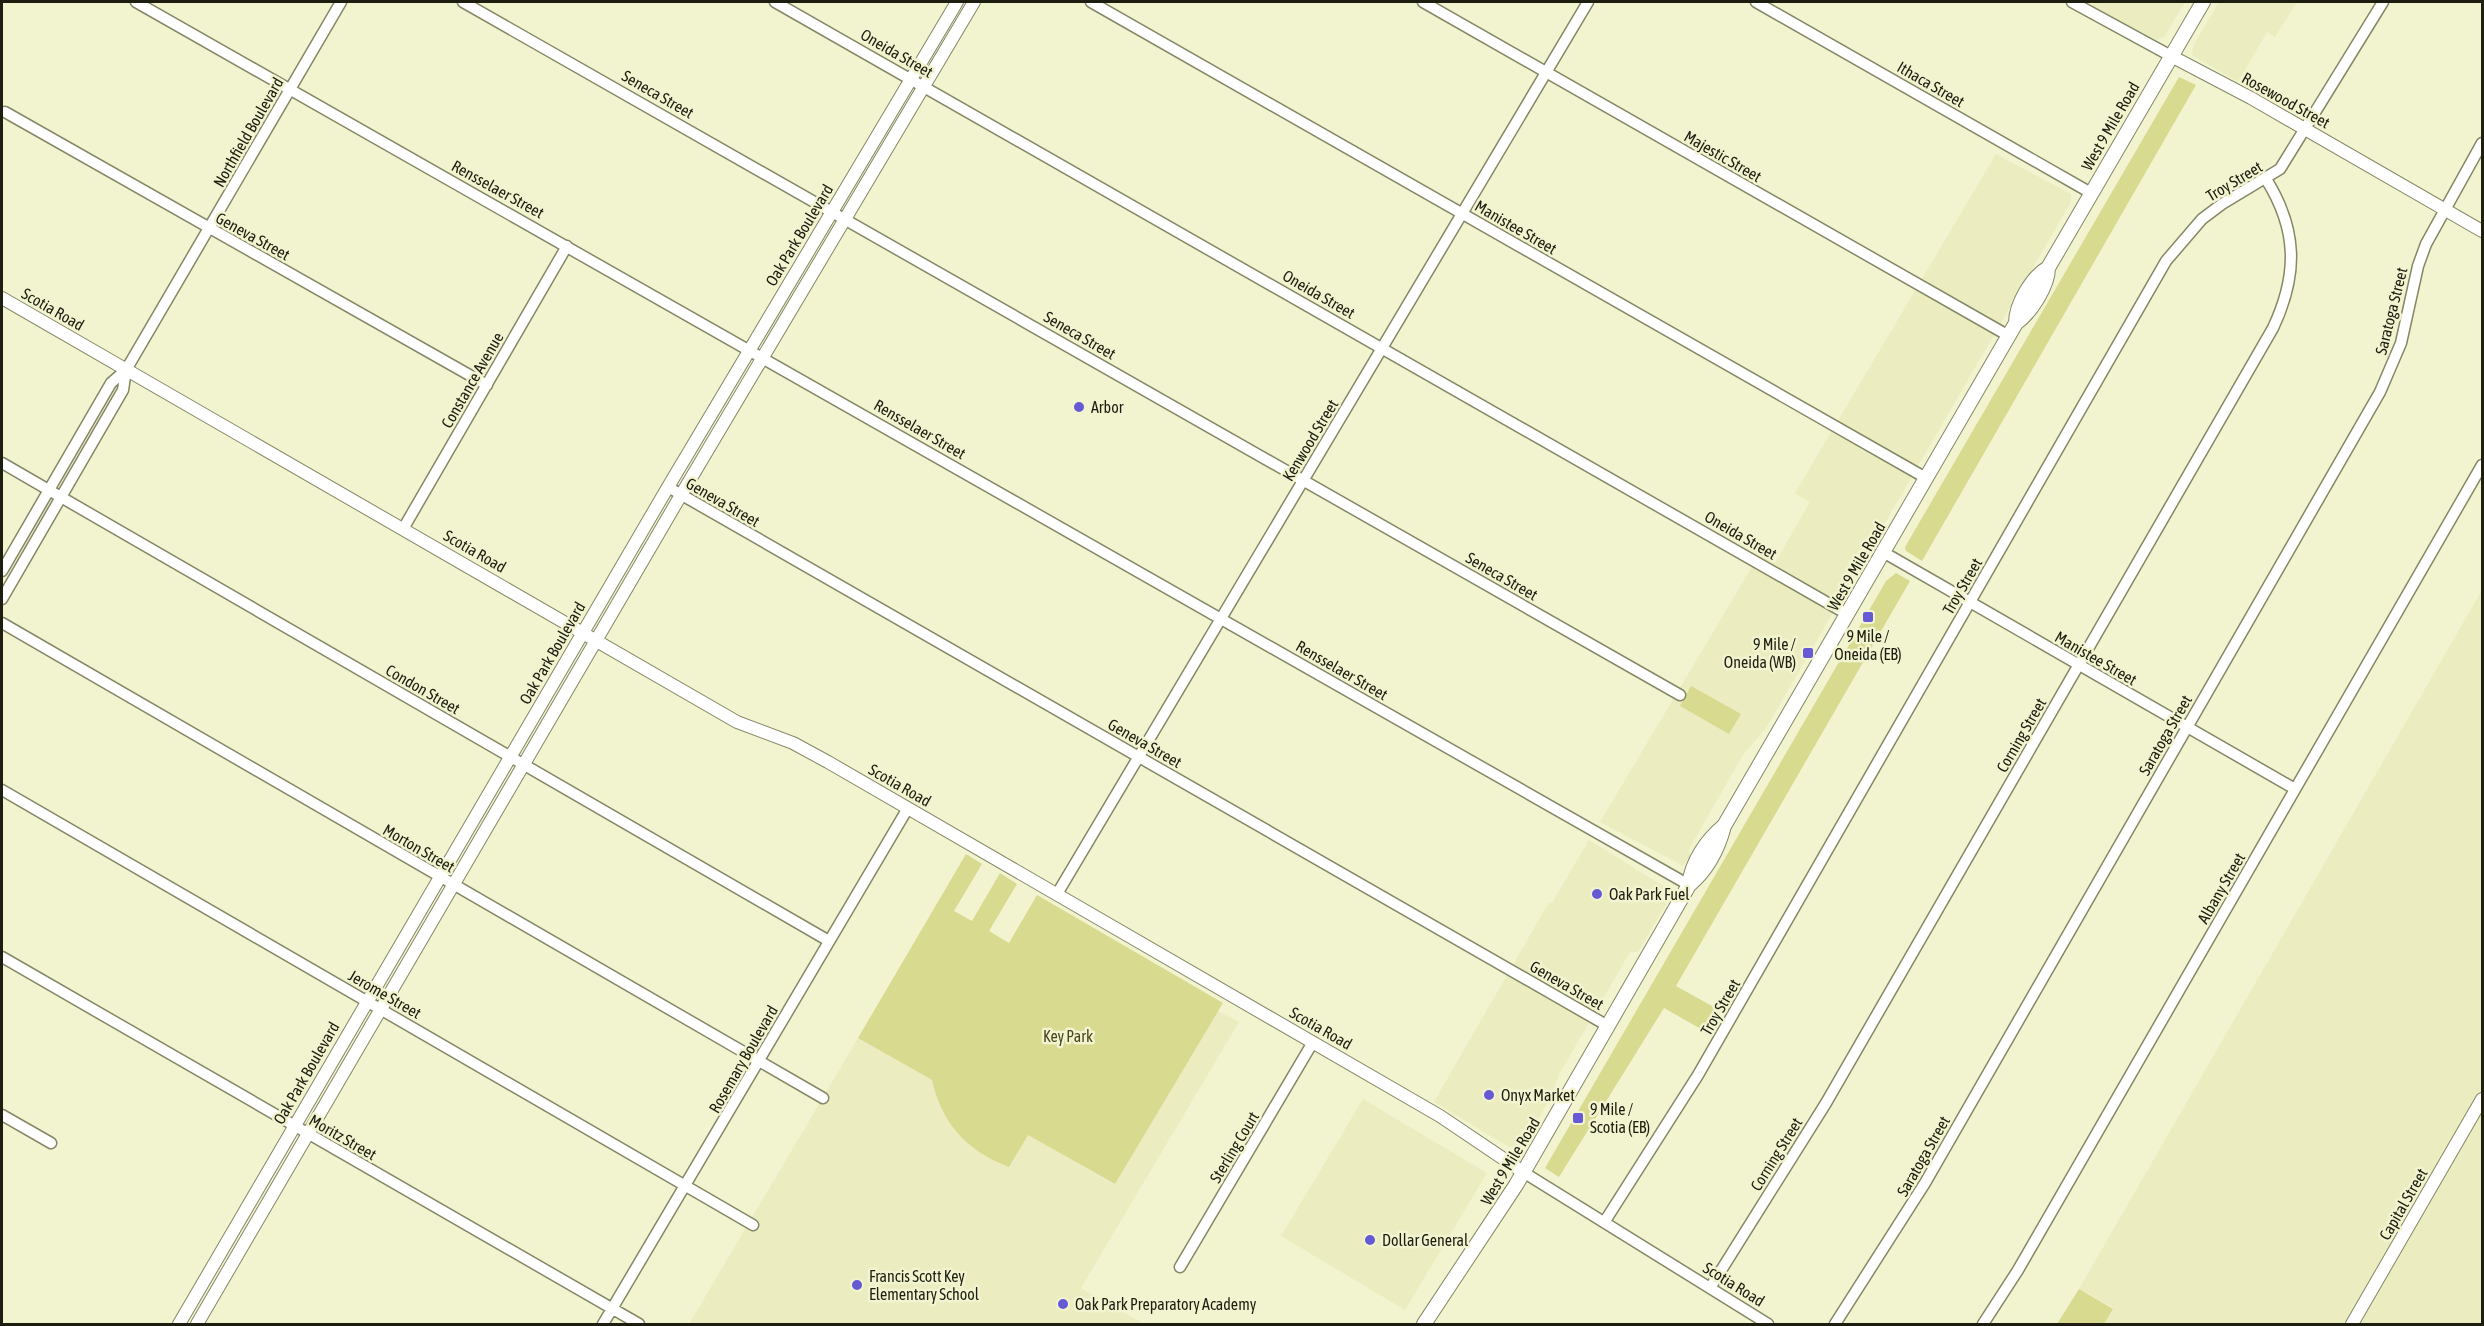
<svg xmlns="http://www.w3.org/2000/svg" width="2484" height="1326" viewBox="0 0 2484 1326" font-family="'Asap Condensed',sans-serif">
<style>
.built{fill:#ebecc0}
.green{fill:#d8da90}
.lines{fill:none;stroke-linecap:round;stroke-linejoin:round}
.minor-casing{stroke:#868766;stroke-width:13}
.tertiary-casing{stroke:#868766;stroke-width:14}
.secondary-casing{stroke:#868766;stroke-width:16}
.minor{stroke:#fff;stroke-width:10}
.tertiary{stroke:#fff;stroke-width:12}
.secondary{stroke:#fff;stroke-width:14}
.poi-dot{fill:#655ad4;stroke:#f2f4d0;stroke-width:2}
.labels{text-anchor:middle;stroke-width:5;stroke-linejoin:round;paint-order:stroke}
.street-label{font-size:16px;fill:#1d1d10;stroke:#f2f4d0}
.poi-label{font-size:16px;fill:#1d1d10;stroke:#f2f4d0;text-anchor:start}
.park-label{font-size:16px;fill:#47471d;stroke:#f2f4d0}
</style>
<rect width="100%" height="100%" fill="#f2f4d0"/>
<path class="built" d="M2095 2H2185L2165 36 2157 40 2091 7Z
M2219 2H2297L2275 37 2267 32 2238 82 2192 55 2194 44Z
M1996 154 2071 194V202L1766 728 1743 755 1689 849 1690 856 1683 866 1600 822 1759 555 1775 563 1810 502 1795 493Z
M2482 590V1324H2104L2113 1308 2079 1289Z
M1589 840 1673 892 1638 952H1630L1560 1073 1549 1100 1523 1147H1509L1434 1102 1549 902 1552 903Z
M1218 1011 1239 1022 1081 1288 1144 1324H689L858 1038 1114 1184Z
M1363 1099 1487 1173 1405 1310 1281 1236Z"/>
<path class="green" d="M2179 77 2196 85 1922 561 1906 551 1905 547Z
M1896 573 1910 581 1676 986 1721 1011 1708 1033 1664 1008 1559 1177 1545 1168 1886 581Z
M1691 686 1741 714 1729 734 1680 706Z
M966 854 982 864 954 911 972 921 1000 873 1017 884 989 931 1009 943 1037 895 1223 1003 1115 1184 1028 1135 1009 1167C967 1151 942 1124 932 1080L858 1038Z
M2079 1289 2113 1309 2104 1324H2057Z"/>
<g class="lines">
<g class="minor-casing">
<path id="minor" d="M136 2 1689 885
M463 2 1680 695
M775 2 1847 614
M1091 2 1926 478
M1423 2 2009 336
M1756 2 2091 193
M2072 2 2171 56
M5 112 487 385
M126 370 341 2
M2 463 829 941
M668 487 1608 1026
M403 529 567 246
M1883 552 2295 789
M2 571 111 383 126 370 123 390 2 599
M2 623 823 1098
M2 790 753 1225
M1057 894 1588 2
M2 957 639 1324
M2 1115 51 1143
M1523 1172 1768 1324
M1605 1221 1698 1075 2166 261 2202 219 2222 204 2280 169 2383 2
M1180 1267 1313 1042
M1710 1288 1826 1103 2273 328C2298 275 2298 230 2266 179
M603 1324 908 808
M1835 1324 1925 1183 2380 392 2401 343 2418 266 2426 244 2482 143
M1983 1324 2018 1270 2482 465"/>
</g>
<g class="tertiary-casing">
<path id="tertiary" d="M2171 56 2251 98 2482 231
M2 298 737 722 793 743 828 762 1440 1116 1523 1172
M179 1324 668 487 957 2
M197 1324 681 495 974 2
M2352 1324 2482 1099"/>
</g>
<g class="secondary-casing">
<path id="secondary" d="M2016 323C2016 305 2032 277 2048 268
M1689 885C1692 862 1706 841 1724 826
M1424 1324 1516 1185 1689 885C1707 870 1718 849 1724 826L2016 323C2030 313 2048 286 2048 268L2203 2"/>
</g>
<use href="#minor" class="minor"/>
<use href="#tertiary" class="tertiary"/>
<use href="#secondary" class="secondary"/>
</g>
<g class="poi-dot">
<circle cx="1079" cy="407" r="6"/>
<rect x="1862" y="611" width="12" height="12" rx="3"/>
<rect x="1802" y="647" width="12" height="12" rx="3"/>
<circle cx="1597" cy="894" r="6"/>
<circle cx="1489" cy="1095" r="6"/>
<rect x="1572" y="1112" width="12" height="12" rx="3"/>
<circle cx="1370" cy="1240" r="6"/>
<circle cx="857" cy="1285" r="6"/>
<circle cx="1063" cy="1304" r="6"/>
</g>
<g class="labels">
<g class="street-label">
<text transform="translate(897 53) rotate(30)" y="6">Oneida Street</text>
<text transform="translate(1931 84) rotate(30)" y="6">Ithaca Street</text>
<text transform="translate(658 94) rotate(30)" y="6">Seneca Street</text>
<text transform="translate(2286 100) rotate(29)" y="6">Rosewood Street</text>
<text transform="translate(2110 126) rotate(-60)" y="6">West 9 Mile Road</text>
<text transform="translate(248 132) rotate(-60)" y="6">Northfield Boulevard</text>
<text transform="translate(1723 156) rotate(30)" y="6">Majestic Street</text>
<text transform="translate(2234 181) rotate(-31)" y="6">Troy Street</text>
<text transform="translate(498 189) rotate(29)" y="6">Rensselaer Street</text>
<text transform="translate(1516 227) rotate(30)" y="6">Manistee Street</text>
<text transform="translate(799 235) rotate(-59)" y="6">Oak Park Boulevard</text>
<text transform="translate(253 236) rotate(29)" y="6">Geneva Street</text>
<text transform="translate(1319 294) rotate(30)" y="6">Oneida Street</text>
<text transform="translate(53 309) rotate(30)" y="6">Scotia Road</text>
<text transform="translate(2391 311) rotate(-76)" y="6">Saratoga Street</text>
<text transform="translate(1080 335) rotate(30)" y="6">Seneca Street</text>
<text transform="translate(472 380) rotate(-60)" y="6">Constance Avenue</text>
<text transform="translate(920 429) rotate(30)" y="6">Rensselaer Street</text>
<text transform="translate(1310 440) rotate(-59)" y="6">Kenwood Street</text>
<text transform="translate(723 502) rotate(30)" y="6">Geneva Street</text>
<text transform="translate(1741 535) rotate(30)" y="6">Oneida Street</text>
<text transform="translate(475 551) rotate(30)" y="6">Scotia Road</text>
<text transform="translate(1856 566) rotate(-60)" y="6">West 9 Mile Road</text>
<text transform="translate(1502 576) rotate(30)" y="6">Seneca Street</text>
<text transform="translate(1962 586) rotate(-60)" y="6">Troy Street</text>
<text transform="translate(552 653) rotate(-60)" y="6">Oak Park Boulevard</text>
<text transform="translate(2096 658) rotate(30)" y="6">Manistee Street</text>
<text transform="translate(1342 670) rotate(30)" y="6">Rensselaer Street</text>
<text transform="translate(423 689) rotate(30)" y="6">Condon Street</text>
<text transform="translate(2021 735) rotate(-60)" y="6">Corning Street</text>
<text transform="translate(2165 735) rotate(-60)" y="6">Saratoga Street</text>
<text transform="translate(1145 743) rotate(30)" y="6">Geneva Street</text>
<text transform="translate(900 785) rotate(30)" y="6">Scotia Road</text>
<text transform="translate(419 848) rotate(30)" y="6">Morton Street</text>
<text transform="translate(2221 888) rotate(-60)" y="6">Albany Street</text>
<text transform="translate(1567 985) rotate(30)" y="6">Geneva Street</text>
<text transform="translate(385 994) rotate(30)" y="6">Jerome Street</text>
<text transform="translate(1720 1007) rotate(-60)" y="6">Troy Street</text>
<text transform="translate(1321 1028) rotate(30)" y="6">Scotia Road</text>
<text transform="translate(743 1059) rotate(-60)" y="6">Rosemary Boulevard</text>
<text transform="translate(306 1073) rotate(-60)" y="6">Oak Park Boulevard</text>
<text transform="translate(343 1137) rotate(30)" y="6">Moritz Street</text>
<text transform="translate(1234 1147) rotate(-59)" y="6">Sterling Court</text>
<text transform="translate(1776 1154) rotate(-58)" y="6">Corning Street</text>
<text transform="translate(1923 1156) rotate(-60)" y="6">Saratoga Street</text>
<text transform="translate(1510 1161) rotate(-59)" y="6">West 9 Mile Road</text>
<text transform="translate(2403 1204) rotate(-60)" y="6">Capital Street</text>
<text transform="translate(1734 1284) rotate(32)" y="6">Scotia Road</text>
</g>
<g class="poi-label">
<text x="1091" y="413">Arbor</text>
<text x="1868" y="642" text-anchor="middle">9 Mile /<tspan x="1868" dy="18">Oneida (EB)</tspan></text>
<text x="1796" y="650" text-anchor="end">9 Mile /<tspan x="1796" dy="18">Oneida (WB)</tspan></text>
<text x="1609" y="900">Oak Park Fuel</text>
<text x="1501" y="1101">Onyx Market</text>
<text x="1590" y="1115">9 Mile /<tspan x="1590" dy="18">Scotia (EB)</tspan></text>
<text x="1382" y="1246">Dollar General</text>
<text x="869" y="1282">Francis Scott Key<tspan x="869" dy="18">Elementary School</tspan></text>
<text x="1075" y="1310">Oak Park Preparatory Academy</text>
</g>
<g class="park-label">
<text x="1068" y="1042">Key Park</text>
</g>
</g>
<rect width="2484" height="1326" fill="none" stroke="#1d1d10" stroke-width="6"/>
</svg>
